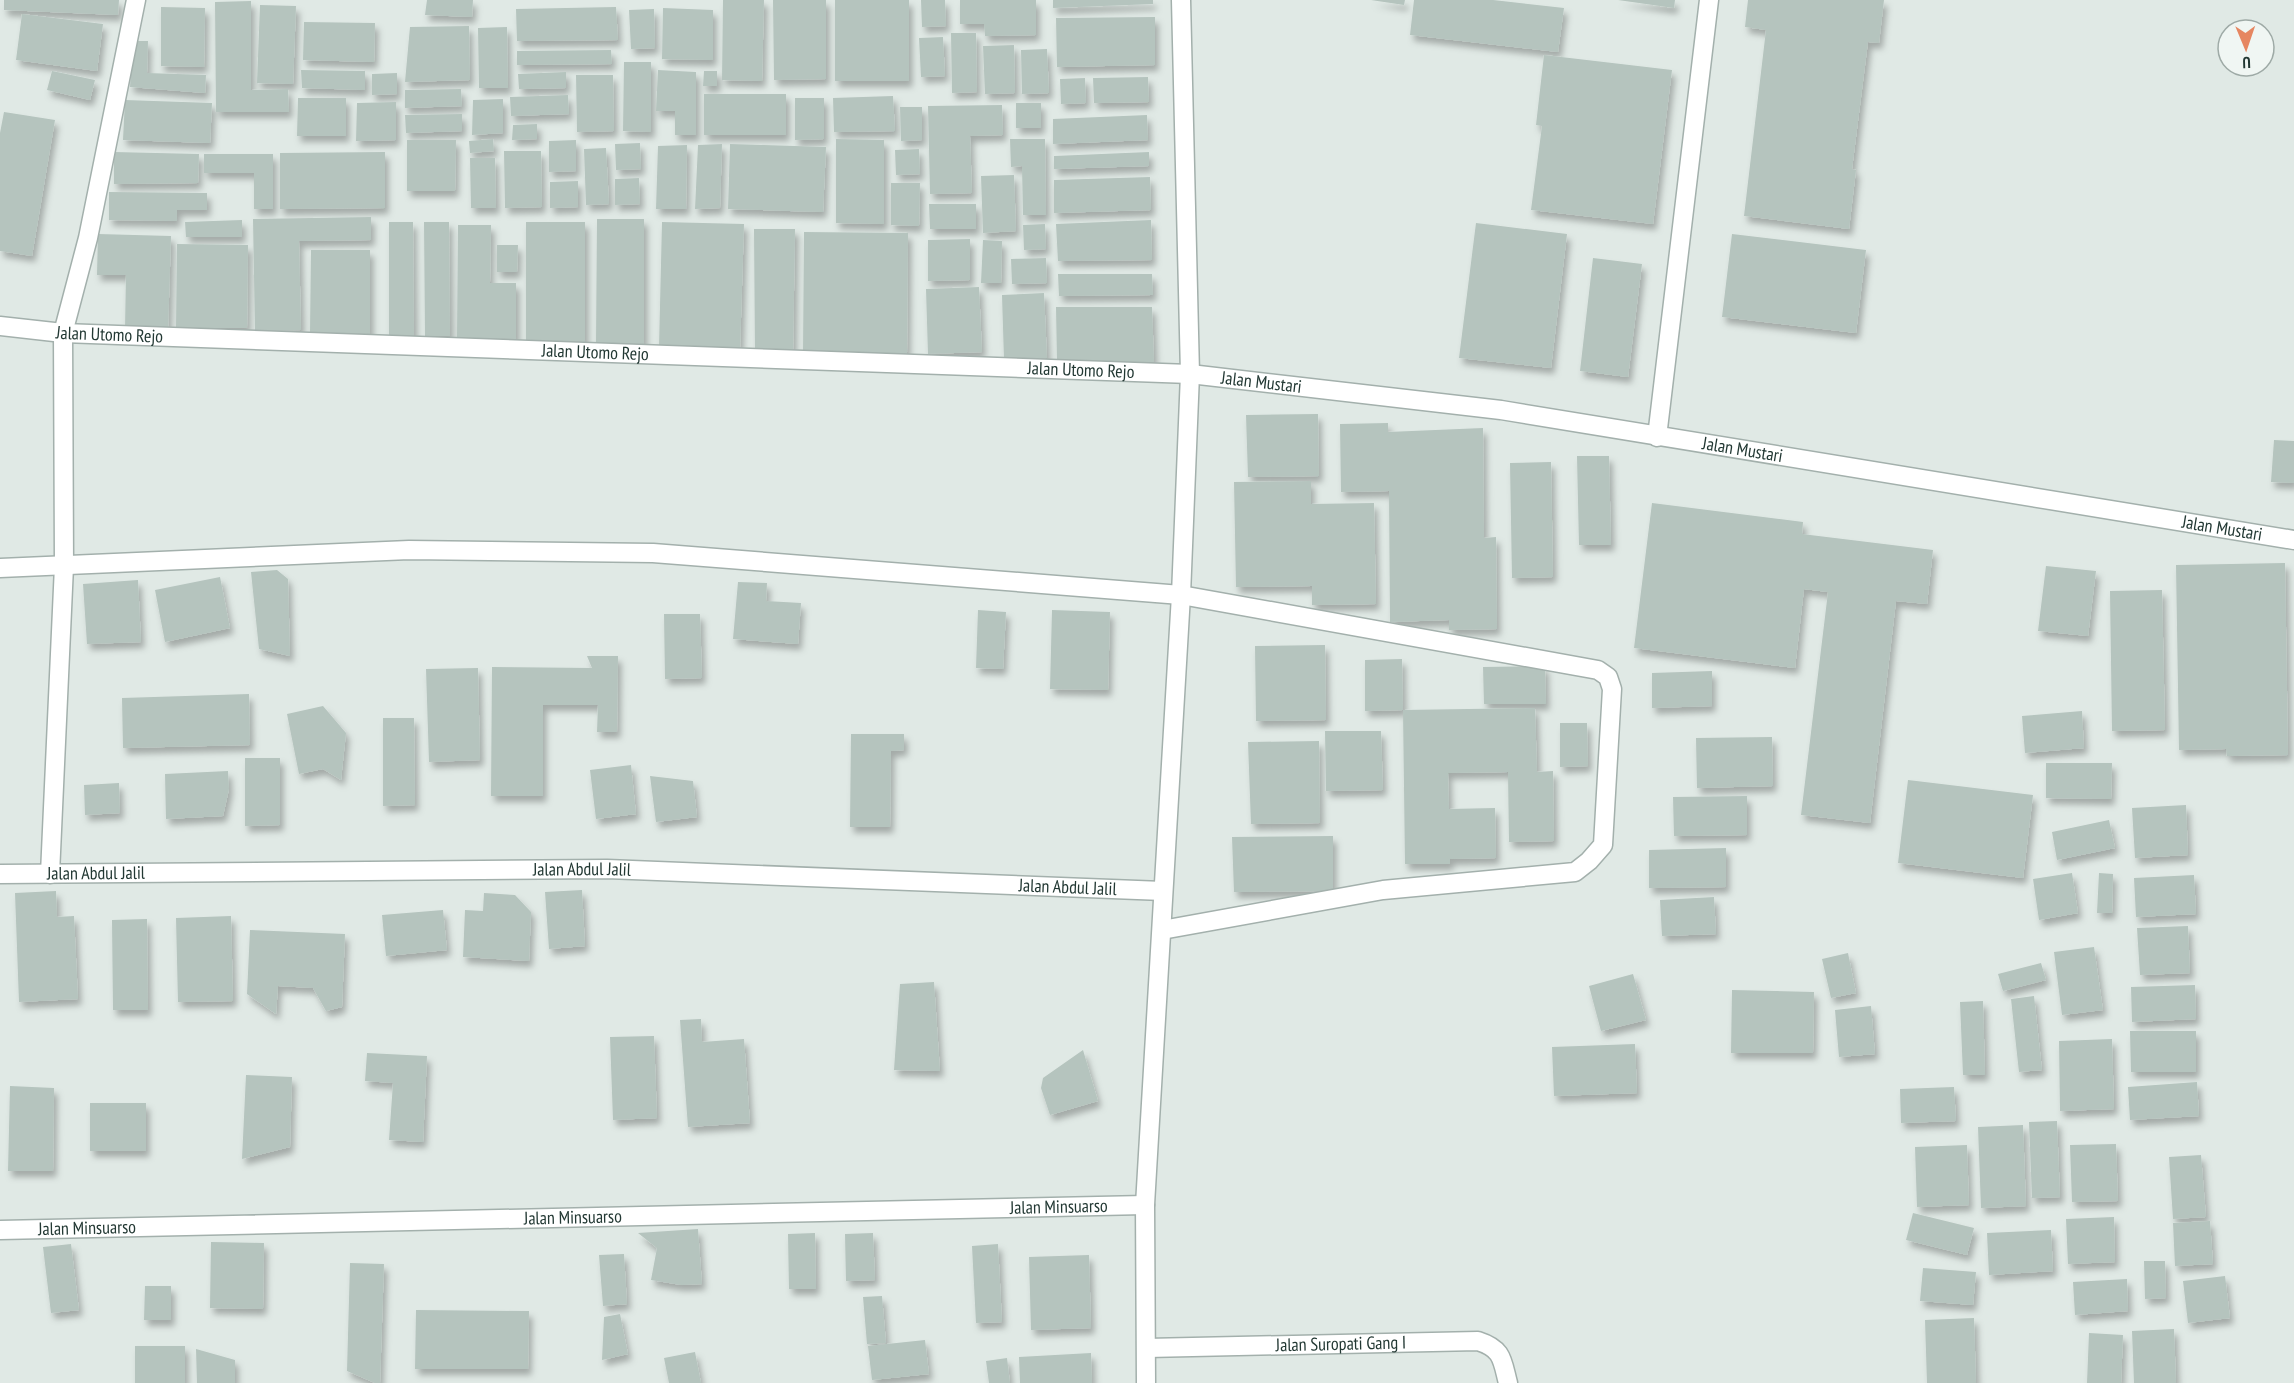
<svg xmlns="http://www.w3.org/2000/svg" width="2294" height="1383" viewBox="0 0 2294 1383" font-family="'PT Sans Narrow',sans-serif">
<style>
.building{fill:#b5c4be;filter:url(#shadow)}
.lines{fill:none;stroke-linecap:round;stroke-linejoin:round}
.minor-casing{stroke:#a3b0ac;stroke-width:21}
.minor{stroke:#fff;stroke-width:18}
.labels{text-anchor:middle;stroke-width:5;stroke-linejoin:round;paint-order:stroke}
.street-label{font-size:18px;fill:#223833;stroke:#f0f6f3}
</style>
<defs>
<filter id="shadow"><feDropShadow dx="3.5" dy="6" stdDeviation="3" flood-color="#0004"/></filter>
</defs>
<rect width="100%" height="100%" fill="#e0e9e5"/>
<path class="building" d="M4 0H119L118 15 4 10Z
M427 0H473L472 17 425 15Z
M723 0H764L762 81 722 80Z
M773 0H826V79L774 80Z
M835 0H909V81H835Z
M921 0H945L946 26 922 27Z
M960 0H1036V35L985 36 984 24H960Z
M1053 0H1153V4L1053 8Z
M1371 0H1405L1404 5Z
M1414 0H1493L1564 8 1558 52 1410 35Z
M1618 0H1675L1674 8Z
M1748 0H1884L1879 43 1868 42 1852 169 1856 170 1849 229 1744 216 1766 30 1745 27Z
M251 1V90L288 89 289 112H216L215 2Z
M260 5 296 6 293 84 257 83Z
M161 7 205 8 204 67 161 66Z
M616 7 618 40 517 41 516 9Z
M663 8 713 10V60L662 59Z
M654 9 655 48 631 49 629 10Z
M22 14 103 24 97 71 16 60Z
M1155 17V65L1057 67 1056 18Z
M304 22 375 23 374 62 303 60Z
M469 26 470 80 405 82 410 27Z
M507 27 508 88H479L478 28Z
M951 33H976L977 92 952 93Z
M943 37 945 76 921 77 919 38Z
M133 41H148L147 73 206 75 205 93 130 87Z
M1014 45 1015 93 985 94 983 46Z
M1047 49 1049 93 1022 94 1021 50Z
M611 50 612 64 517 65V51Z
M1544 55 1672 70 1653 224 1531 210 1542 126 1536 125Z
M624 62H651V132L623 131Z
M301 70 365 71V90L302 88Z
M658 70 696 72V135H675V111H656Z
M52 71 95 80 90 100 47 90Z
M704 71H717V86H703Z
M566 72V88L519 89 518 74Z
M397 73V94L372 95V74Z
M576 75H613L614 131 577 132Z
M1148 77 1149 102 1094 103 1093 78Z
M1085 78 1086 103 1061 104 1060 79Z
M461 89 462 106 405 108V90Z
M704 94H786V135H704Z
M568 95 569 114 511 116 510 97Z
M893 96 895 131 834 132 833 98Z
M298 98H346V136H297Z
M795 98H824V139L795 140Z
M503 99V133L472 135 473 100Z
M125 100 212 103 210 143 123 140Z
M396 102V140L356 141 357 103Z
M1016 103H1041V128H1016Z
M1002 105 1003 135 970 136 972 193 930 194 928 106Z
M900 107H922V140L901 141Z
M4 112 55 120 32 256 0 251V133Z
M462 114V131L406 133 405 115Z
M1147 115 1148 140 1053 144V119Z
M537 124V139L512 140 513 125Z
M493 139 494 151 470 153 469 141Z
M836 139 884 140V224L836 223Z
M1010 139H1045L1046 215H1023L1022 166 1011 167Z
M407 140H456L455 191H407Z
M576 140V171L549 172V141Z
M640 143 641 169 616 170 615 144Z
M722 144 720 208 695 209 698 145Z
M730 144 826 147 823 212 728 209Z
M687 145 686 209H656L658 146Z
M606 148 609 204 586 205 584 149Z
M919 149 920 174 896 175 895 150Z
M504 151H541L542 207 505 208Z
M114 152 199 154 198 183 114 184Z
M385 152V208L280 209V153Z
M1149 152V166L1054 169V156Z
M204 154H273V209H254V173H204Z
M470 158H495L496 208H471Z
M1014 175 1016 231 983 233 981 176Z
M1150 177 1151 210 1054 213V180Z
M639 178 640 204 615 205V179Z
M578 181V207L550 208V182Z
M891 183H920L919 226 891 225Z
M109 192 207 193V210H177V221L109 220Z
M929 204H976V229H930Z
M371 217V240L299 241 301 330 255 331 253 219Z
M597 219H644V344L596 343Z
M242 220V237H186L185 222Z
M1151 220 1152 260 1058 261 1056 224Z
M389 222H413L414 336H389Z
M424 222H449L450 336H425Z
M526 222H585V342H526Z
M662 222 744 224 740 350 659 348Z
M1476 223 1567 234 1551 368 1459 358Z
M1045 224 1046 249 1024 250 1023 225Z
M458 225H491L490 283H516V339L457 338Z
M754 229H795L793 355 755 354Z
M804 232 908 233 907 354 803 353Z
M98 234 171 236 168 330 125 329 126 275H97Z
M1732 234 1866 250 1856 333 1722 317Z
M970 239V280L928 281V240Z
M983 240 1002 241 1001 283H981Z
M177 244 248 245 247 328H176Z
M497 245H518L517 272H497Z
M311 250H370V334L310 333Z
M1046 258 1047 283 1012 284 1011 259Z
M1593 258 1642 264 1628 377 1580 371Z
M1058 274H1152L1153 295 1059 296Z
M979 287 982 352 928 354 926 289Z
M1044 293 1047 358 1004 359 1002 295Z
M1056 307H1152L1154 362H1057Z
M1318 414 1319 476 1248 477 1246 415Z
M1388 423V432L1483 428 1484 538 1496 537 1497 629 1449 630V620L1390 622 1389 491 1341 492 1340 424Z
M2274 440 2294 441V483L2271 482Z
M1577 456H1609L1611 545H1579Z
M1551 462 1553 577 1512 578 1510 463Z
M1311 481V504L1374 503 1376 604 1312 605V586L1236 587 1234 482Z
M1652 503 1803 522 1802 534 1933 550 1927 604 1896 601 1870 823 1801 815 1828 592 1804 589 1795 668 1634 648Z
M2285 563 2288 755 2227 756 2226 749 2179 750 2176 565Z
M2046 566 2096 571 2088 636 2038 631Z
M277 570 288 579 290 656 259 649 251 572Z
M220 577 230 628 165 642 155 590Z
M138 580 141 642 87 644 83 584Z
M738 582 767 583 766 601 801 603 798 644 733 639Z
M2162 590 2165 730 2112 731 2110 591Z
M978 610 1006 612 1003 669 976 668Z
M1052 610 1110 612 1108 690 1050 689Z
M664 614H700L702 678 665 679Z
M1325 645 1326 720 1256 721 1255 646Z
M587 656H618L617 732H597L598 705H543V796H491L492 667 592 668Z
M1402 659 1403 710 1365 711V660Z
M1545 666 1546 704H1484L1483 667Z
M478 668 480 760 429 762 426 669Z
M1712 671V706L1652 708V673Z
M249 694 250 745 123 748 122 698Z
M323 706 346 733 341 780 323 769 299 774 287 714Z
M1535 708 1537 772 1553 771 1554 841 1509 842 1508 772 1448 773 1449 809 1495 808 1496 858 1450 859V864H1405L1403 710Z
M2082 711 2084 748 2025 753 2022 716Z
M383 718H414L415 805 383 806Z
M1560 723H1587L1588 766 1560 767Z
M1325 731H1381L1383 790 1326 791Z
M851 734H904V750L891 751 890 827H850Z
M1772 737 1773 786 1697 788 1696 738Z
M1319 741 1320 823 1251 824 1248 742Z
M245 758H280V825L245 826Z
M2046 763H2112L2111 799 2046 798Z
M631 765 636 814 596 819 590 770Z
M228 771 229 789 223 816 166 819 165 774Z
M650 776 693 781 697 817 656 822Z
M1908 780 2033 795 2023 878 1898 863Z
M119 783 120 813 85 815 84 785Z
M1747 796V835L1674 836 1673 797Z
M2186 805 2188 855 2135 858 2132 808Z
M2109 820 2115 848 2057 860 2052 832Z
M1333 836V891L1234 892 1232 837Z
M1726 848V887L1649 888V850Z
M2072 873 2078 913 2039 920 2033 879Z
M2099 873 2113 874 2112 913H2097Z
M2194 875 2196 914 2136 917 2134 878Z
M582 890 585 946 549 949 545 892Z
M56 891 57 917 74 916 78 999 19 1002 15 893Z
M484 893 515 895 531 912 529 961 463 957 465 910 483 911Z
M1714 897 1716 934 1662 936 1660 900Z
M443 910 447 950 386 956 382 915Z
M231 916 233 1001 178 1002 176 918Z
M147 919 148 1010H113L112 920Z
M2188 926 2190 973 2140 975 2137 928Z
M250 930 345 934 342 1007 326 1011 313 988 278 986 276 1014 247 994Z
M2094 947 2103 1010 2062 1015 2054 952Z
M1848 953 1856 993 1831 998 1822 959Z
M2041 963 2046 980 2003 991 1998 974Z
M1633 974 1646 1020 1601 1031 1589 986Z
M934 982 940 1071 894 1070 900 984Z
M2195 985 2196 1019 2132 1022 2131 987Z
M1732 990 1814 992 1813 1053H1731Z
M2034 996 2042 1070 2019 1072 2011 999Z
M1983 1001 1985 1075H1963L1960 1002Z
M1871 1006 1875 1054 1839 1057 1835 1010Z
M701 1019 702 1042 744 1039 750 1123 688 1127 680 1020Z
M2130 1031H2196V1072H2131Z
M654 1036 657 1118 613 1120 610 1037Z
M2112 1039 2114 1109 2060 1111 2059 1041Z
M1635 1044 1637 1093 1554 1096 1552 1047Z
M1083 1050 1098 1101 1050 1115 1041 1088 1043 1078Z
M367 1053 427 1056 423 1142 389 1140 393 1083 365 1081Z
M246 1075 292 1077 290 1147 242 1159Z
M2197 1082 2199 1116 2130 1120 2128 1087Z
M10 1086 54 1088 53 1171H8Z
M1954 1087 1956 1121 1901 1123 1900 1089Z
M90 1103H146V1151H90Z
M2057 1121 2060 1197 2032 1198 2029 1122Z
M2023 1125 2026 1206 1981 1208 1978 1127Z
M2116 1144 2118 1201 2072 1202 2070 1145Z
M1967 1145 1969 1205 1917 1207 1915 1147Z
M2201 1155 2206 1217 2173 1219 2169 1157Z
M1913 1213 1974 1228 1967 1255 1906 1240Z
M2114 1217 2115 1262 2068 1264 2066 1219Z
M2210 1221 2213 1264 2175 1266 2173 1223Z
M698 1229 702 1284 681 1285 651 1280 657 1248 638 1233Z
M2051 1230 2053 1271 1989 1275 1987 1233Z
M815 1233 816 1289H789L788 1234Z
M873 1233 875 1280 846 1281 845 1234Z
M211 1242 264 1243 263 1309 210 1308Z
M71 1244 79 1310 51 1313 43 1247Z
M998 1244 1002 1322 976 1323 972 1246Z
M624 1254 627 1304 603 1306 599 1255Z
M1089 1255 1091 1328 1031 1330 1029 1257Z
M2144 1261H2165L2166 1298 2145 1299Z
M350 1263 384 1264 380 1383H375L347 1371Z
M1923 1268 1976 1272 1973 1305 1920 1301Z
M2225 1276 2230 1318 2188 1323 2183 1281Z
M2127 1279 2128 1311 2075 1315 2073 1282Z
M145 1286H171V1320H144Z
M882 1296 886 1343 867 1344 863 1297Z
M416 1310 529 1311 528 1369H415Z
M620 1314 628 1354 602 1360 604 1317Z
M1974 1318 1976 1383H1927L1925 1320Z
M2174 1329 2176 1383H2134L2132 1331Z
M2089 1333 2123 1335 2121 1383H2087Z
M925 1340 929 1374 872 1380 868 1346Z
M135 1346H185V1383H135Z
M196 1349 235 1360V1383H197Z
M695 1352 701 1383H669L664 1358Z
M1091 1353 1092 1383H1020L1019 1357Z
M1007 1358 1010 1383H989L986 1361Z"/>
<g class="lines">
<g class="minor-casing">
<g id="minor">
<path id="s1" d="M0 326 63 333 1190 374 1501 410 2294 540"/>
<path d="M1657 437 1709 0"/>
<path d="M0 568 409 550 653 553 1181 595 1598 670 1608 677 1612 689 1603 845 1589 861 1575 872 1383 890 1162 930"/>
<path id="s2" d="M0 874 607 869 1163 891"/>
<path d="M50 874 64 566 63 333 88 238 136 0"/>
<path id="s3" d="M0 1230 1145 1205"/>
<path id="s4" d="M1147 1348 1478 1341C1503 1349 1502 1360 1508 1383"/>
<path d="M1146 1383 1145 1205 1181 595 1190 374 1181 0"/>
</g>
</g>
<use href="#minor" class="minor"/>
</g>
<g class="labels">
<g class="street-label">
<text dy="6" stroke="none"><textPath href="#s1" startOffset="110">Jalan Utomo Rejo</textPath></text>
<text dy="6" stroke="none"><textPath href="#s1" startOffset="596">Jalan Utomo Rejo</textPath></text>
<text dy="6" stroke="none"><textPath href="#s1" startOffset="1082">Jalan Utomo Rejo</textPath></text>
<text dy="6" stroke="none"><textPath href="#s1" startOffset="1263">Jalan Mustari</textPath></text>
<text dy="6" stroke="none"><textPath href="#s1" startOffset="1749">Jalan Mustari</textPath></text>
<text dy="6" stroke="none"><textPath href="#s1" startOffset="2235">Jalan Mustari</textPath></text>
<text dy="6" stroke="none"><textPath href="#s2" startOffset="582">Jalan Abdul Jalil</textPath></text>
<text dy="6" stroke="none"><textPath href="#s2" startOffset="96">Jalan Abdul Jalil</textPath></text>
<text dy="6" stroke="none"><textPath href="#s2" startOffset="1068">Jalan Abdul Jalil</textPath></text>
<text dy="6" stroke="none"><textPath href="#s3" startOffset="1059">Jalan Minsuarso</textPath></text>
<text dy="6" stroke="none"><textPath href="#s3" startOffset="573">Jalan Minsuarso</textPath></text>
<text dy="6" stroke="none"><textPath href="#s3" startOffset="87">Jalan Minsuarso</textPath></text>
<text dy="6" stroke="none"><textPath href="#s4" startOffset="194">Jalan Suropati Gang I</textPath></text>
</g>
</g>
<g transform="translate(2246 48) rotate(178)"><circle r="28" fill="#f0f6f3" stroke="#9eaaa6" stroke-width="1.5"/>
<path d="M0-4.5L10 22L0 15L-10 22Z" fill="#e68661"/>
<text y="-9" font-size="16" font-weight="bold" text-anchor="middle" fill="#223833">U</text>
</g>
</svg>
